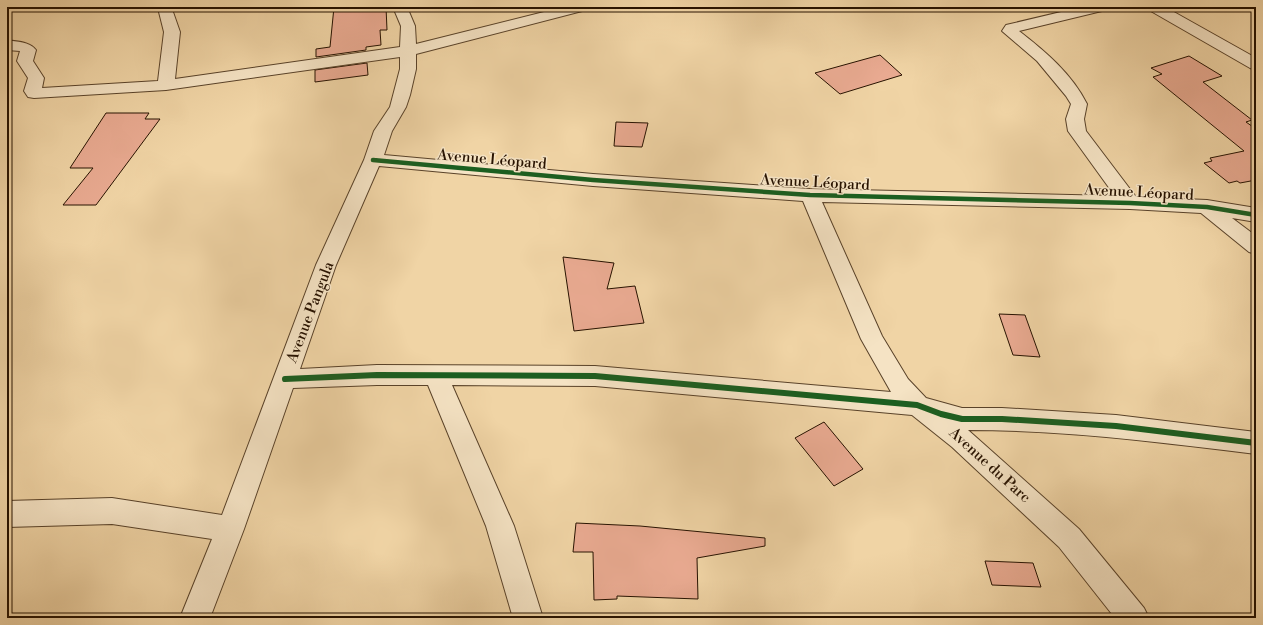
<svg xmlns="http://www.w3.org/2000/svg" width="1263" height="625" viewBox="0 0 1263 625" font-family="'Libre Bodoni',serif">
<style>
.building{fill:#e9aa91;stroke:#271200}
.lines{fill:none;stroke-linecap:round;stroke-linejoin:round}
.street-casing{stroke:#594229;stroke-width:2}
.street{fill:#f5e3c4;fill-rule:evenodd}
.cycleway-far2-casing{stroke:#f5e3c4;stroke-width:5.5}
.cycleway-far1-casing{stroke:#f5e3c4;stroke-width:7}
.cycleway-casing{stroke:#f5e3c4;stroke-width:8}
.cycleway-far2{stroke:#1b5e20;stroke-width:3.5}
.cycleway-far1{stroke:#1b5e20;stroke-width:4.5}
.cycleway{stroke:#1b5e20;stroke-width:6}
.labels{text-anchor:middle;stroke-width:3;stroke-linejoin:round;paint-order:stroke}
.street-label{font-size:15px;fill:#271200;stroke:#f5e3c4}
</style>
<rect width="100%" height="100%" fill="#f0d4a5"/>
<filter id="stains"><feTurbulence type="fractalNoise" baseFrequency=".005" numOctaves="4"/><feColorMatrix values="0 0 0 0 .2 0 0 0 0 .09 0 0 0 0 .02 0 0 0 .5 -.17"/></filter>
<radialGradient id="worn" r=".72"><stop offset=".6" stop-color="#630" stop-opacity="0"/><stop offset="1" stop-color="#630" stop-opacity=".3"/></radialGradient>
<path class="building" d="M334 7H386L387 30H380L381 45 366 47V50L316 57V49L330 47Z
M880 55 902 75 840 94 815 73Z
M1189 56 1222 76 1203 82 1252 120 1246 122 1256 129V180L1240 183 1237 181 1229 183 1204 163 1212 161 1210 158 1244 151 1153 77 1162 74 1151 68Z
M367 63 368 75 315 82V70Z
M106 113H149L145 119H160L96 205H63L93 168H70Z
M616 122 648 123 642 147 614 146Z
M563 257 614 263 607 289 635 286 644 323 574 331Z
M999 314 1025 315 1040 357 1013 355Z
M824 422 863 469 834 486 795 438Z
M576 523 640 526 765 538V546L697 558 698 599 617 596V599L594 600 593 552H573Z
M985 561 1033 563 1041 587 992 585Z"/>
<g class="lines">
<g class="street-casing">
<path id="street" d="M160 7H174L173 12 180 32 175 79 400 47 401 26 393 7H407L415 26 416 44 564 7H588L586 10 416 54V69L410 95 406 107 392 131 384 155 593 174 810 189 1115 196 1068 131 1066 119 1071 104 1066 96 1037 61 1002 31 1006 25 1082 7H1108L1106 10 1019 31C1045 51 1072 74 1087 104L1084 119 1086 131 1136 197 1207 200 1256 208V222L1232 218 1256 236V254L1249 252 1201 213 1130 209 822 202 882 336 908 379 926 398 962 408H1002L1116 415 1256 432V454C1160 442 1064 430 968 430L1079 529 1144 608 1149 618H1115L1059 547 952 447 912 415 595 386 452 385 514 526 543 618H513L486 526 428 385H377L293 388 244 529 210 618H180L212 539 112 524 7 527V501L112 498 222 515 316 265 364 160 374 131 390 107 400 69V57L166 90 34 98 28 97 24 91 28 78 17 61 20 51 7 50V40C17 42 29 41 36 50L33 61 44 78 42 88 158 81 164 32 159 12ZM379 166 593 186 803 201 861 339 891 392 595 366 377 365 300 369 336 265Z
M1147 7H1165L1256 58V70L1250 68 1149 10Z"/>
</g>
<use href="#street" class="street"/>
<g class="cycleway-far2-casing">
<path id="cycleway-far2" d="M373 160H376"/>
</g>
<g class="cycleway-far1-casing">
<path id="cycleway-far1" d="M373 160 593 180 810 195 1130 203 1207 207 1256 215"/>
</g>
<g class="cycleway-casing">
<path id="cycleway" d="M285 379 377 375 595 376 917 405 941 414 962 419H1002L1116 426 1256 443"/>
</g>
<use href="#cycleway-far2" class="cycleway-far2"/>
<use href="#cycleway-far1" class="cycleway-far1"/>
<use href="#cycleway" class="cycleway"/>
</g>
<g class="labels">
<g class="street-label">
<text transform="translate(492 159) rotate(5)" y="5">Avenue Léopard</text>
<text transform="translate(815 182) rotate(3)" y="5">Avenue Léopard</text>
<text transform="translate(1139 192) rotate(3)" y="5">Avenue Léopard</text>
<text transform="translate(310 312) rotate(-69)" y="5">Avenue Pangula</text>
<text transform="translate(990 465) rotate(42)" y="5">Avenue du Parc</text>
</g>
</g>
<rect width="1263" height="625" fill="none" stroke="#f0d4a5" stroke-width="24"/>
<rect x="8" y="8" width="1247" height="609" fill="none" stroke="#271200" stroke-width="2"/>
<rect x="12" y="12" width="1239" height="601" fill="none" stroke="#271200"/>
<rect width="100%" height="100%" filter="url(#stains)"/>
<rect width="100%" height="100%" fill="url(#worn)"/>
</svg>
